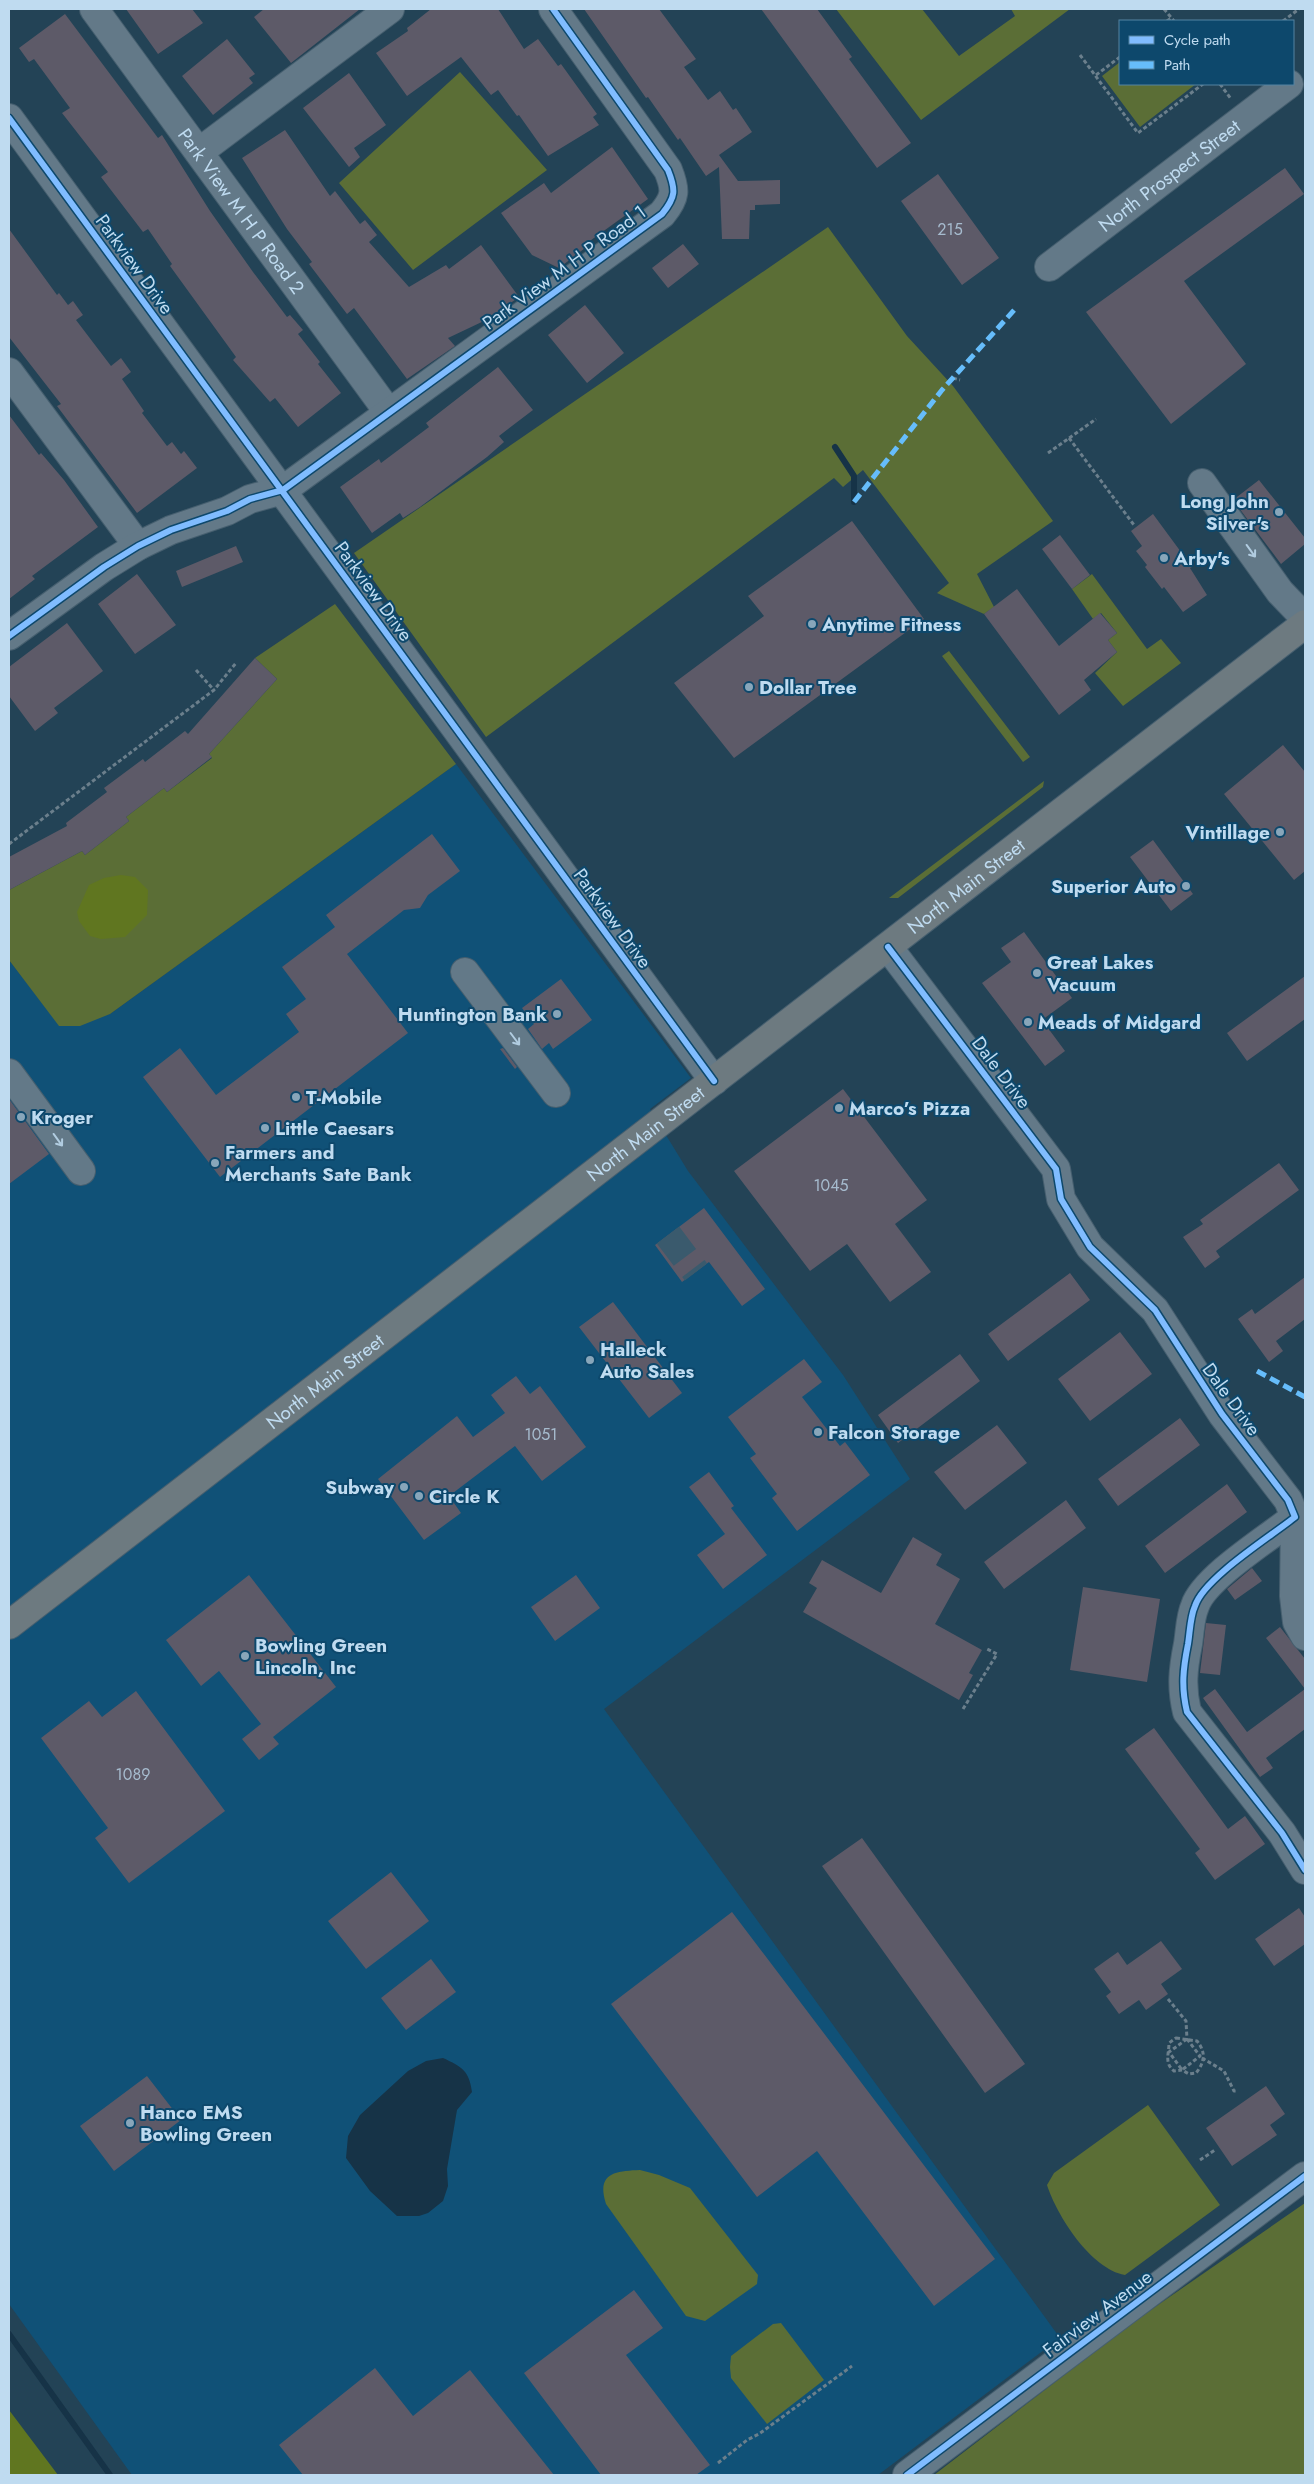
<svg xmlns="http://www.w3.org/2000/svg" width="1314" height="2484" viewBox="0 0 1314 2484" font-family="Jost,sans-serif">
<style>
.built{fill:#105177}
.green{fill:#5b6e36}
.forest{fill:#607620}
.water{fill:#163347}
.lines{fill:none;stroke-linecap:round;stroke-linejoin:round}
.stream{stroke:#163347;stroke-width:6}
.building{fill:#5d5a68}
.minor-tunnel{stroke:#3a5a6d;stroke-width:28;stroke-dasharray:28 14;stroke-linecap:butt}
.minor-casing{stroke:#465f6f;stroke-width:30}
.major-casing{stroke:#465f6f;stroke-width:30}
.path{stroke:#6b7f8c;stroke-width:3;stroke-dasharray:4 2.5;stroke-linecap:butt}
.minor{stroke:#637988;stroke-width:28}
.major{stroke:#6d7a80;stroke-width:28}
.quiet{stroke:#66bdfb;stroke-width:5;stroke-dasharray:10 5;stroke-linecap:butt}
.cycleway-casing{stroke:#0d486c;stroke-width:9}
.cycleway{stroke:#80bcff;stroke-width:6}
.oneway{stroke:#b1cce0}
.poi-dot{fill:#88a6ba;stroke:#0d486c;stroke-width:2}
.labels{text-anchor:middle;stroke-width:4;stroke-linejoin:round;paint-order:stroke}
.number-label{font-size:16px;fill:#a6bbce}
.street-label{font-size:19px;fill:#bfdbf0;stroke:#0d486c}
.poi-label{font-size:19px;font-weight:bold;fill:#bfdbf0;stroke:#0d486c;text-anchor:start}
</style>
<rect width="100%" height="100%" fill="#234356"/>
<path class="built" d="M456 764 691 1078 650 1109 688 1171 843 1375 910 1479 604 1709 1060 2338 878 2475H132L9 2304V960L60 1026 110 1014Z"/>
<path class="green" d="M836 9H922L959 56 1015 16 1011 9H1070L921 120Z
M1120 62V84H1196L1140 127 1102 76Z
M460 72 547 170 413 270 339 183Z
M828 227 907 336 953 386 1053 521 977 574 994 607 984 614 937 593 949 583 863 470 843 487 834 478 486 737 354 553Z
M1092 574 1147 649 1161 639 1181 663 1123 706 1095 673 1117 652 1108 640 1117 633 1101 613 1093 619 1072 589Z
M335 604 456 764 110 1014 80 1026H59L9 960V890L82 851 85 855 129 821 126 817 164 788 167 792 212 758 209 754 277 679 255 658Z
M949 651 1030 757 1023 762 942 656Z
M1044 781 1043 787 898 898H889Z
M1148 2105 1220 2205 1125 2275C1091 2269 1057 2216 1047 2185L1054 2173Z
M640 2170 659 2175 690 2188 758 2275 757 2284 705 2321 686 2316 606 2204C596 2173 615 2171 640 2170Z
M1305 2203V2475H934L1132 2323Z
M781 2323 824 2380 767 2424 731 2378 730 2367 731 2356 773 2324Z"/>
<path class="forest" d="M121 875 135 877 148 890 147 915 125 937 101 939 90 936 79 921 77 912 89 885 104 878Z
M9 2410 58 2475H9Z"/>
<path class="water" d="M443 2058C462 2067 469 2070 472 2092L457 2110 447 2169 448 2186 443 2201 428 2213 419 2216H397L370 2191 346 2158 348 2136 360 2115 408 2071 426 2061Z"/>
<g class="lines">
<path class="stream" d="M835 447 854 476V502
M9 2334 110 2475"/>
</g>
<path class="building" d="M126 9H192L203 23 158 54Z
M264 9H360L291 63 254 17Z
M431 9H498L524 49 538 39 558 66 561 64 597 114 593 117 599 125 548 156 519 115 517 116 498 90 491 95 461 57 407 96 376 53 408 31 407 28Z
M584 9H659L696 59 684 67 708 100 720 91 733 110 736 108 752 132 719 155 738 181 780 180V204L755 205V210H750L749 239H722L719 167 706 176 680 138 678 140 648 97 646 98Z
M761 9H817L852 57 849 59 911 143 877 168Z
M65 14 158 138 162 135 210 211 253 272 287 317 290 315 303 330 298 334 320 362 318 364 341 393 298 427 275 398 270 402 233 360 236 357 170 266 172 264 148 229 143 232 101 177 108 172 62 113 70 108 34 59 29 62 19 48Z
M227 39 255 74 249 78 253 83 213 115 182 76Z
M349 73 386 125 354 148 360 157 349 167 303 108Z
M285 130 330 196 335 191 360 224 365 220 377 235 369 242 409 287 446 265 449 269 481 245 519 297 486 320 448 338 455 346 407 379 354 308 347 314 309 264 312 262 287 229 242 158Z
M612 147 648 199 587 243 589 245 559 268 532 255 501 213 544 183 551 193Z
M1285 168 1304 194 1184 281 1246 364 1171 424 1086 312Z
M938 174 999 258 962 285 901 201Z
M9 229 57 295 59 293 68 305 73 301 83 315 76 320 111 366 121 358 131 372 122 379 144 411 142 413 167 446 172 442 181 454 184 451 197 468 137 513 57 406 61 404 9 337Z
M683 244 699 264 668 288 652 268Z
M585 305 624 353 587 383 548 335Z
M498 367 533 410 499 436 504 442 487 457 420 507 403 518 400 513 372 533 340 487 379 459 381 463 429 427 426 423Z
M9 415 39 455 41 453 64 480 98 527 32 576 35 579 9 599Z
M1259 480 1305 538V544L1281 564 1233 500Z
M1153 514 1192 567 1190 568 1207 595 1183 612 1164 587 1162 589 1145 567 1147 565 1136 551 1142 546 1131 531Z
M852 521 924 619 734 758 674 683 764 616 748 596Z
M1060 535 1090 575 1072 589 1042 549Z
M236 546 243 562 182 587 176 571Z
M137 574 176 625 135 654 98 604Z
M1017 589 1059 646 1100 613 1117 633 1108 640 1117 652 1084 680 1091 690 1059 715 984 614Z
M67 623 103 671 54 708 58 713 35 731 9 696V667Z
M255 658 277 679 209 754 212 757 167 792 164 788 126 817 129 821 85 855 82 851 9 890V857L67 826 66 823 107 792 104 788 143 759 145 762 185 731 188 734Z
M1283 745 1305 772V871L1294 880 1224 794Z
M432 834 460 871 428 895 420 908 404 910 347 954 408 1033 220 1177 143 1077 180 1048 216 1095 299 1032 286 1014 306 999 282 967 335 927 326 915Z
M1153 840 1193 894 1171 911 1130 857Z
M1024 932 1072 998 1042 1020 1065 1051 1045 1066 982 983 1011 962 1001 948Z
M1305 976V1019L1247 1061 1227 1033Z
M561 979 592 1020 553 1049 549 1043 542 1049 528 1029 534 1024 522 1008Z
M503 1048 517 1067 515 1069 500 1049Z
M843 1089 927 1200 895 1224 931 1272 890 1302 847 1244 810 1271 734 1171Z
M9 1099 49 1154 9 1184Z
M1279 1163 1299 1190 1216 1251 1220 1257 1205 1268 1183 1237 1203 1224 1200 1220Z
M704 1208 765 1289 742 1306 709 1262 682 1282 655 1245Z
M1070 1273 1090 1300 1008 1361 988 1334Z
M1305 1277V1319L1276 1341 1283 1351 1269 1362 1238 1319 1252 1309 1255 1314Z
M613 1302 682 1393 649 1418 579 1327Z
M1120 1332 1152 1374 1090 1421 1058 1379Z
M960 1354 980 1381 898 1443 878 1415Z
M804 1359 822 1382 802 1397 840 1446 845 1442 870 1475 797 1531 772 1498 777 1494 750 1458 756 1454 728 1417Z
M516 1376 530 1394 540 1386 586 1447 542 1481 515 1446 449 1496 461 1513 424 1540 378 1479 457 1416 473 1437 505 1413 491 1395Z
M1180 1418 1200 1445 1118 1506 1098 1479Z
M997 1425 1027 1463 965 1510 934 1472Z
M709 1472 734 1506 731 1508 767 1555 723 1589 697 1555 725 1534 689 1487Z
M1227 1484 1247 1512 1165 1573 1145 1546Z
M1066 1500 1086 1528 1004 1589 984 1562Z
M913 1537 942 1554 936 1565 960 1579 935 1624 982 1650 969 1673 973 1675 959 1700 803 1612 817 1588 809 1583 822 1560 881 1593Z
M1252 1568 1262 1581 1235 1600 1227 1589Z
M249 1575 336 1687 273 1737 279 1744 259 1760 242 1739 261 1724 219 1671 201 1686 166 1640Z
M576 1575 600 1608 555 1641 531 1607Z
M1083 1587 1160 1599 1147 1682 1070 1670Z
M1206 1623 1226 1625 1220 1675 1200 1673Z
M1280 1627 1305 1659V1729L1266 1758 1273 1768 1260 1777 1203 1698 1215 1689 1247 1732 1305 1689 1266 1638Z
M136 1691 225 1811 129 1883 95 1838 108 1828 41 1738 89 1701 102 1717Z
M1154 1728 1228 1829 1245 1816 1265 1844 1215 1880 1195 1853 1200 1849 1125 1749Z
M862 1838 1025 2064 985 2093 822 1866Z
M391 1872 429 1921 366 1969 328 1921Z
M1299 1908 1305 1917V1944L1274 1966 1255 1939Z
M732 1912 995 2259 934 2306 817 2151 757 2197 611 2004Z
M1161 1941 1182 1969 1161 1984 1168 1994 1146 2010 1139 2000 1119 2014 1106 1996 1111 1992 1094 1969 1118 1952 1127 1965Z
M431 1959 456 1992 406 2030 381 1998Z
M147 2076 181 2120 114 2171 80 2126Z
M1266 2086 1285 2114 1270 2125 1277 2135 1232 2166 1206 2128Z
M634 2290 663 2328 626 2355 710 2465 696 2475H601L524 2373Z
M375 2368 413 2416 470 2370 554 2475H303L279 2445Z"/>
<g class="lines">
<path class="minor-tunnel" d="M668 1235 696 1272"/>
<g class="minor-casing">
<g id="minor">
<path id="s1" d="M94 9 389 413"/>
<path d="M9 118 714 1081"/>
<path d="M199 152 390 9"/>
<path id="s2" d="M1049 267 1289 84"/>
<path d="M9 372 138 546"/>
<path d="M1202 483 1280 592 1305 618"/>
<path d="M9 636 104 567 138 546 171 530 227 511 250 499 283 490 662 214C676 197 676 190 668 170L553 9"/>
<path d="M888 947 1056 1169 1061 1199 1090 1247 1155 1310 1222 1414 1288 1500 1295 1517C1270 1537 1204 1578 1195 1606 1190 1617 1190 1632 1188 1644 1183 1669 1181 1687 1187 1712L1282 1833 1305 1870"/>
<path d="M465 972 556 1093"/>
<path d="M9 1073 81 1171"/>
<path d="M1295 1517 1294 1596 1297 1622 1305 1636"/>
<path d="M907 2475 1305 2176"/>
</g>
</g>
<g class="major-casing">
<g id="major">
<path id="s3" d="M9 1625 1305 624"/>
</g>
</g>
<path class="path" d="M1164 9 1174 21
M1167 21 1171 18
M1283 21 1299 9
M1080 55 1138 133 1203 84
M1096 75 1120 57
M1220 84 1231 99
M953 378 960 380
M1069 438 1134 525
M1048 453 1096 419
M196 670 214 690
M9 844 214 690 236 663
M963 1709 997 1654 987 1649
M1168 1999 1186 2021 1187 2039
M1176 2038 1197 2041C1206 2052 1205 2062 1196 2073L1189 2074 1182 2070 1174 2071C1164 2063 1169 2054 1169 2043Z
M1187 2039 1200 2056 1182 2070 1169 2052Z
M1202 2058 1224 2071 1234 2091H1238
M1200 2160 1215 2150
M718 2463 747 2440 759 2434 852 2366"/>
<use href="#minor" class="minor"/>
<use href="#major" class="major"/>
<path class="quiet" d="M854 502 942 390 1016 308
M1257 1371 1305 1397"/>
<g class="cycleway-casing">
<path id="cycleway" d="M9 118 714 1081
M9 636 104 567 138 546 171 530 227 511 250 499 283 490 662 214C676 197 676 190 668 170L553 9
M888 947 1056 1169 1061 1199 1090 1247 1155 1310 1222 1414 1288 1500 1295 1517C1270 1537 1204 1578 1195 1606 1190 1617 1190 1632 1188 1644 1183 1669 1181 1687 1187 1712L1282 1833 1305 1870
M907 2475 1305 2176"/>
</g>
<use href="#cycleway" class="cycleway"/>
</g>
<defs><path id="oneway-shaft" d="M-6 0H5M1.5-3L5.5 0L1.5 3" fill="none" stroke-width="1.6" stroke-linecap="round" stroke-linejoin="round" transform="scale(1.25)"/></defs>
<g class="oneway">
<use href="#oneway-shaft" transform="translate(1251 551) rotate(54)"/>
<use href="#oneway-shaft" transform="translate(515 1039) rotate(53)"/>
<use href="#oneway-shaft" transform="translate(58 1140) rotate(54)"/>
</g>
<g class="poi-dot">
<circle cx="1279" cy="512" r="5"/>
<circle cx="1164" cy="558" r="5"/>
<circle cx="812" cy="624" r="5"/>
<circle cx="749" cy="687" r="5"/>
<circle cx="1280" cy="832" r="5"/>
<circle cx="1186" cy="886" r="5"/>
<circle cx="1037" cy="973" r="5"/>
<circle cx="557" cy="1014" r="5"/>
<circle cx="1028" cy="1022" r="5"/>
<circle cx="296" cy="1097" r="5"/>
<circle cx="839" cy="1108" r="5"/>
<circle cx="21" cy="1117" r="5"/>
<circle cx="265" cy="1128" r="5"/>
<circle cx="215" cy="1163" r="5"/>
<circle cx="590" cy="1360" r="5"/>
<circle cx="818" cy="1432" r="5"/>
<circle cx="404" cy="1487" r="5"/>
<circle cx="419" cy="1496" r="5"/>
<circle cx="245" cy="1656" r="5"/>
<circle cx="130" cy="2123" r="5"/>
</g>
<g class="labels">
<g class="number-label">
<text x="950" y="235">215</text>
<text x="831" y="1191">1045</text>
<text x="541" y="1440">1051</text>
<text x="133" y="1780">1089</text>
</g>
<g class="street-label">
<text dy="7" stroke="none"><textPath href="#s2" startOffset="151">North Prospect Street</textPath></text>
<text dy="7" stroke="none"><textPath href="#s1" startOffset="250">Park View M H P Road 2</textPath></text>
<text transform="translate(135 264) rotate(54)" y="7">Parkview Drive</text>
<text transform="translate(564 267) rotate(-36)" y="7">Park View M H P Road 1</text>
<text transform="translate(374 591) rotate(54)" y="7">Parkview Drive</text>
<text dy="7" stroke="none"><textPath href="#s3" startOffset="1209">North Main Street</textPath></text>
<text transform="translate(613 918) rotate(54)" y="7">Parkview Drive</text>
<text transform="translate(1002 1072) rotate(53)" y="7">Dale Drive</text>
<text dy="7" stroke="none"><textPath href="#s3" startOffset="804">North Main Street</textPath></text>
<text dy="7" stroke="none"><textPath href="#s3" startOffset="399">North Main Street</textPath></text>
<text transform="translate(1232 1399) rotate(54)" y="7">Dale Drive</text>
<text transform="translate(1097 2313) rotate(-37)" y="7">Fairview Avenue</text>
</g>
<g class="poi-label">
<text x="1269" y="508" text-anchor="end">Long John<tspan x="1269" dy="22">Silver's</tspan></text>
<text x="1174" y="565">Arby's</text>
<text x="822" y="631">Anytime Fitness</text>
<text x="759" y="694">Dollar Tree</text>
<text x="1270" y="839" text-anchor="end">Vintillage</text>
<text x="1176" y="893" text-anchor="end">Superior Auto</text>
<text x="1047" y="969">Great Lakes<tspan x="1047" dy="22">Vacuum</tspan></text>
<text x="547" y="1021" text-anchor="end">Huntington Bank</text>
<text x="1038" y="1029">Meads of Midgard</text>
<text x="306" y="1104">T-Mobile</text>
<text x="849" y="1115">Marco’s Pizza</text>
<text x="31" y="1124">Kroger</text>
<text x="275" y="1135">Little Caesars</text>
<text x="225" y="1159">Farmers and<tspan x="225" dy="22">Merchants Sate Bank</tspan></text>
<text x="600" y="1356">Halleck<tspan x="600" dy="22">Auto Sales</tspan></text>
<text x="828" y="1439">Falcon Storage</text>
<text x="394" y="1494" text-anchor="end">Subway</text>
<text x="429" y="1503">Circle K</text>
<text x="255" y="1652">Bowling Green<tspan x="255" dy="22">Lincoln, Inc</tspan></text>
<text x="140" y="2119">Hanco EMS<tspan x="140" dy="22">Bowling Green</tspan></text>
</g>
</g>
<rect width="1314" height="2484" fill="none" stroke="#bfdbf0" stroke-width="20"/>
<rect x="1119" y="20" width="175" height="65" fill="#0d486c" stroke="#5483a1"/>
<rect x="1129" y="36" width="25" height="8" fill="#80bcff" stroke="#5483a1"/>
<text x="1164" y="45" font-size="15" fill="#bfdbf0">Cycle path</text>
<rect x="1129" y="61" width="25" height="8" fill="#66bdfb" stroke="#5483a1"/>
<text x="1164" y="70" font-size="15" fill="#bfdbf0">Path</text>
</svg>
